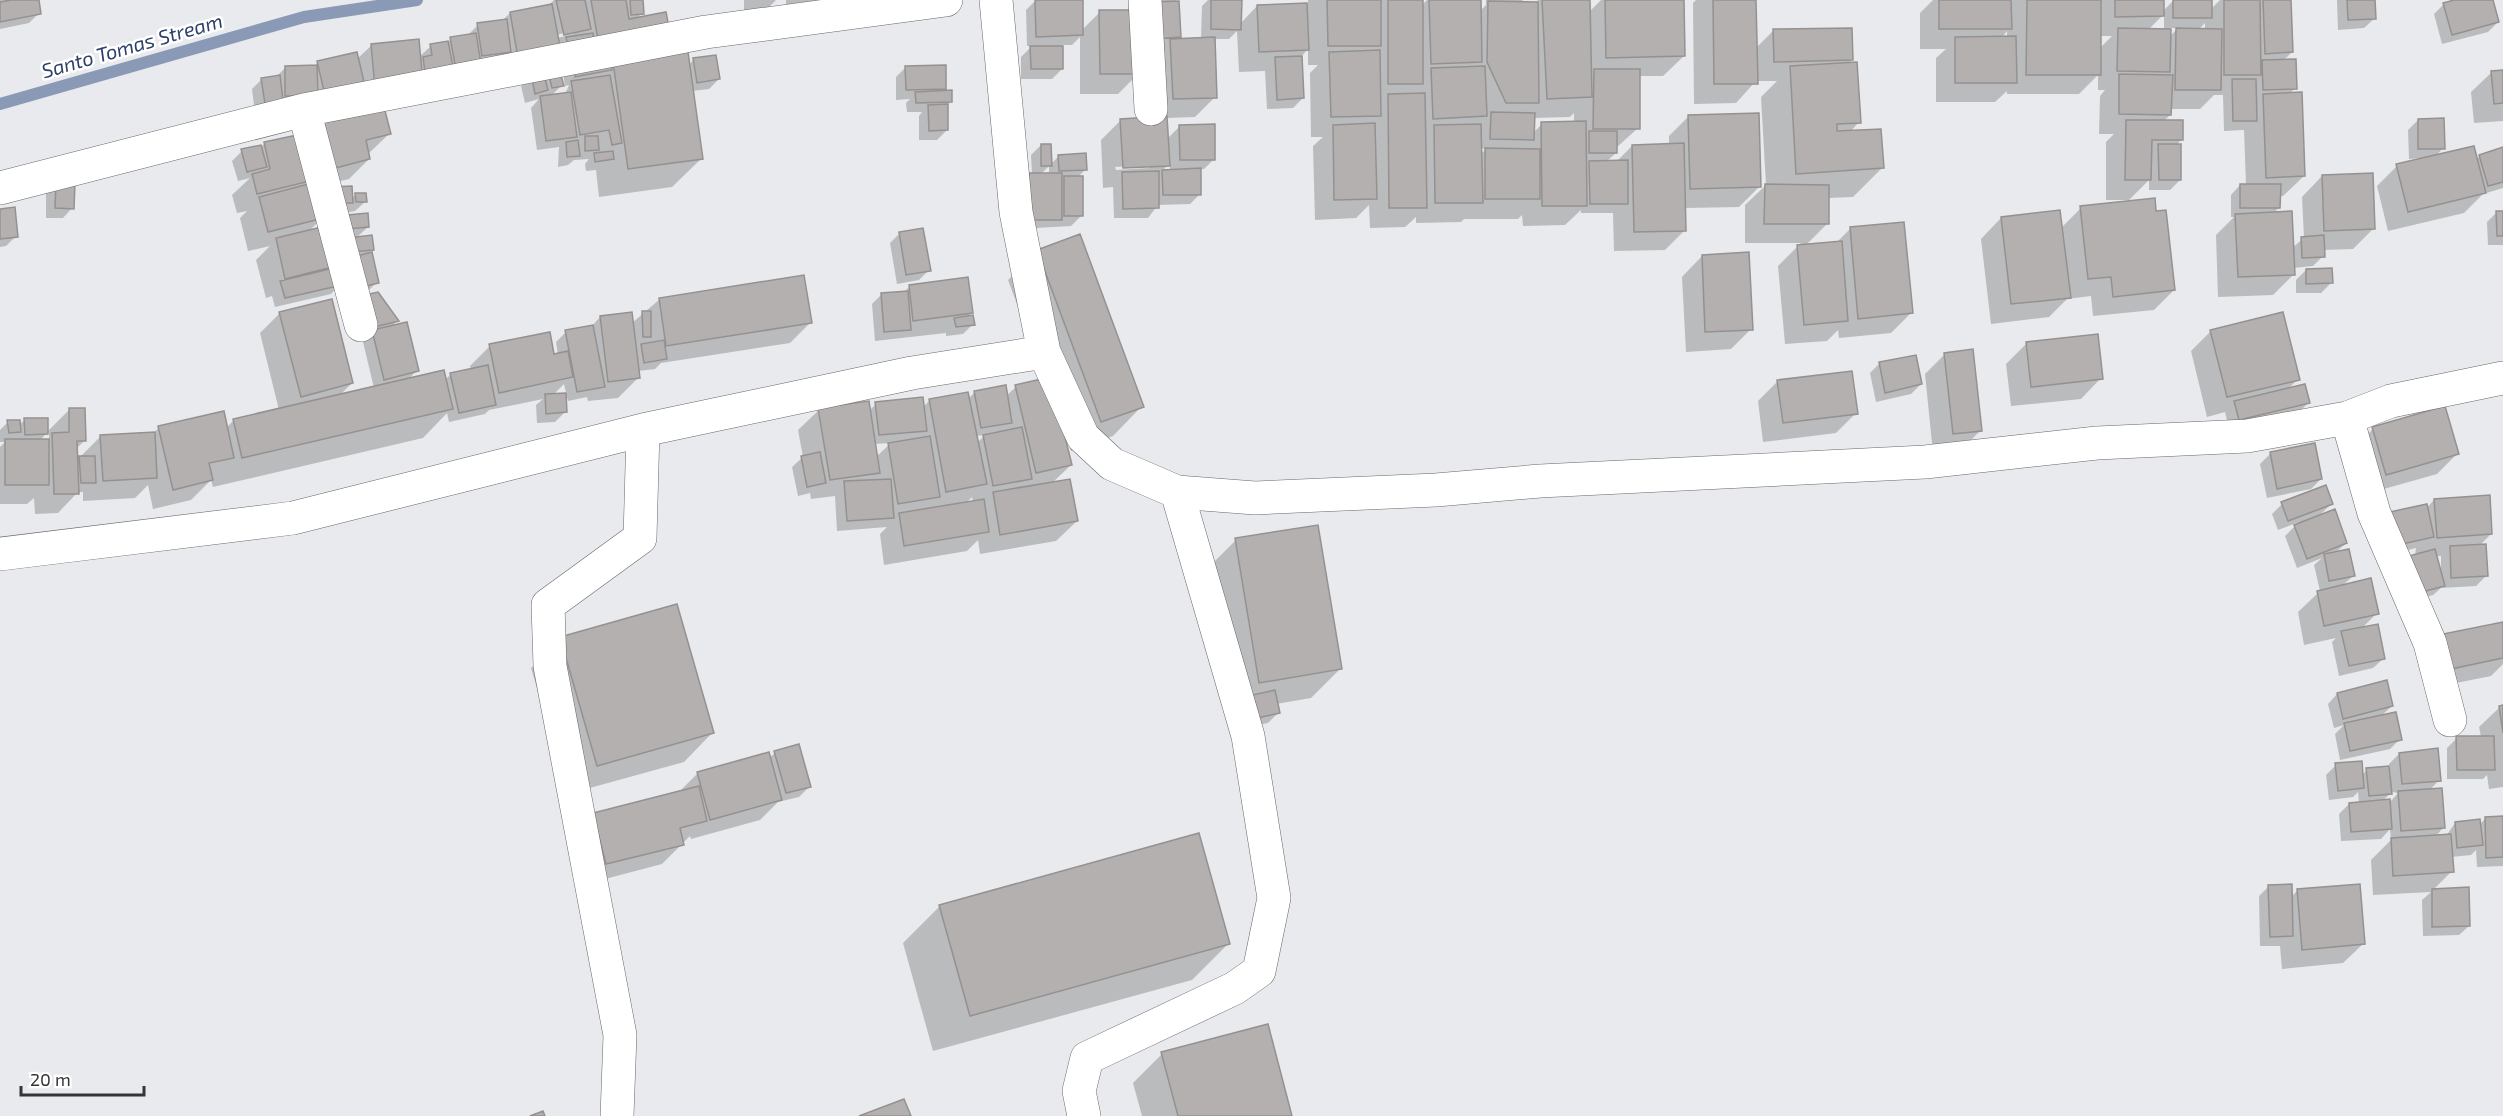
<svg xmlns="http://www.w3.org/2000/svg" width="2503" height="1116" viewBox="0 0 2503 1116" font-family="'Exo 2',sans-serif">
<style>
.shadow{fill:#0003;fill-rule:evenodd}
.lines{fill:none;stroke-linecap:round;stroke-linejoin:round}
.stream{stroke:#8a99b5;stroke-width:12}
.building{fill:#b4b0b0;stroke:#959191;stroke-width:1.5}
.minor-casing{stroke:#67686a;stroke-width:34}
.minor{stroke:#fff;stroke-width:33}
.labels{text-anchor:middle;stroke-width:5;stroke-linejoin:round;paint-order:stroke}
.water-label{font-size:20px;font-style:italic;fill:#2d4069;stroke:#fff}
</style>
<rect width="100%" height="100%" fill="#e9eaed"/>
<path class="shadow" d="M0 0H37L39 13 29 23 0 29Z
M554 0H641L642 13 636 19 665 14 668 33 649 52 686 47 689 65 693 60 715 57 719 79 709 89 692 91 702 158 672 187 599 197 596 170 586 171 585 164 589 159 574 160 568 165 558 167 559 147 537 150 531 108 539 99 525 103 521 86 531 76 543 75 557 66 562 85 551 96 566 92 569 85 565 86 563 74 573 65 579 63 578 59 559 62 558 53 539 71 498 78 495 62 480 64 481 69 471 79 447 84 445 72 441 76 421 80 422 83 401 103 355 107 354 91 314 100V98L306 105 277 106 272 111 255 113 252 89 262 79 276 77 286 67H314L318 62 356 54 357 59 372 45 418 41 419 57 431 46 468 35 478 25 502 21 510 13 547 7ZM574 31V34L557 38 556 35Z
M744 0H776L766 10 744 11Z
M786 0H844L786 13Z
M1036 0H1081L1082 30 1100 12 1139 73 1118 94H1080V37L1072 45H1062V69L1052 79H1021V57L1032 46H1027L1026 10Z
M1139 0H1176L1173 3 1179 36 1175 40 1201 39 1202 6 1208 0H1241L1240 24 1257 6 1308 4V0H1421V6L1427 0H1479L1480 11 1486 5V0H1523L1520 3 1535 4 1538 0H1589V12L1601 0H1682L1684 56 1663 76H1638V128L1616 148V153L1606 162H1616L1632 146 1669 145V136L1689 116 1759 187 1739 207 1684 208 1685 230 1665 250 1614 251 1613 213H1581V210L1565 225 1523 226 1522 215 1518 219H1464L1461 222 1416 223V217L1405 227 1370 228 1369 205 1356 218 1315 220 1313 146 1323 137H1311L1310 73 1318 65H1308V49L1301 57 1303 98 1293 108 1267 109 1265 71 1239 72 1237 31 1229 39H1213L1215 97 1195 117 1166 118 1167 139 1180 126 1214 159 1204 169H1199L1200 194 1190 204 1158 205 1148 218H1114L1113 187 1103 188 1101 140 1121 120 1153 118 1151 60 1165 46 1145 48ZM1574 113V123L1542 124 1533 133V118L1570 117ZM1480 148 1486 149 1480 155ZM1170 163V171H1162ZM1149 165V168L1116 170 1115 167Z
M1696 0H1754L1755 49 1774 30 1852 60 1848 64 1859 122 1850 132 1882 168 1853 197 1828 198V223L1805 246 1836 243 1851 228 1911 313 1891 333 1839 338 1838 330 1827 341 1785 344 1778 266 1801 243H1745V205L1766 185 1761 97 1777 81H1756L1736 103 1694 104 1693 3Z
M1933 0H2162V12L2174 0 2210 10 2220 0H2290L2292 52 2283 61 2295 88 2289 95 2304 176 2283 196H2279V208L2273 213 2292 248 2304 238 2302 197 2322 176 2373 229 2353 249 2323 250V256L2313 266 2293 268V275L2273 295 2218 297 2216 235 2234 217H2231V195L2240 185H2246L2244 130 2224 131 2223 95H2214L2200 109H2170V115L2163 122 2182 139 2176 145 2180 180 2170 190H2149V180L2129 200H2106V142L2114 134H2099L2100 96 2105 90H2098V75L2079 94H2007V91L1995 102H1936V58L1946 49H1920V13ZM2164 14V30H2148ZM2205 23V30H2198ZM2170 28H2178L2170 36ZM2007 31V38H2001L2004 35ZM2100 36H2112L2100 48Z
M2337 0H2373L2374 19 2364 28 2338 30Z
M2461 0H2492L2498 22 2488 32 2442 44 2434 14 2444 4Z
M906 67 945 88 941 92 950 102 946 106 947 130 937 140H919V116L922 112H907L906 103 910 99 896 100V77Z
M2503 71V121L2474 123 2471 92 2492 72Z
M2418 120 2443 148 2435 157 2476 160 2480 156 2503 149V188L2483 194 2464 213 2388 231 2377 186 2397 166 2422 158 2409 159 2408 130Z
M389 134 368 154 369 159 349 179 315 187 351 199 356 194 365 202 355 211 323 217 308 232 368 227 355 239 372 249 366 255 377 282 367 292 340 284 331 294 275 307 272 296 266 298 256 260 270 246 248 251 240 218 247 211 237 213 232 195 250 178 238 181 232 161 242 151 260 148 264 144Z
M1041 145 1050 165 1059 156 1086 169 1077 178 1081 216 1071 226 1019 229 1032 174 1031 155ZM1049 166V174H1041Z
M56 183 72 208 63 218H46V193Z
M2081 208 2155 213 2174 290 2154 310 2093 316 2091 296 2067 299 2049 317 1991 324 1981 239 2001 218 2061 228Z
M0 210 16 236 6 246 0 247Z
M2497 212H2503V245H2488L2487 222Z
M900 233 929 270 919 280 897 284 890 243Z
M1037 251 1142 406 1113 436 1071 451 1065 434 1063 435 1071 465 1052 483 1077 521 1056 541 980 554 978 540 967 551 884 565 880 534 887 527 837 531 835 496 811 499 810 493 798 496 792 467 803 457 798 430 819 410 869 411 876 404 923 407 929 401 967 394 968 399 975 392 1006 396 1016 387 1045 380 1008 280ZM985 435 977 443 975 436ZM891 443 876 457 874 444ZM972 497 973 502 965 504Z
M1702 256 1751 329 1731 349 1686 352 1682 277Z
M2306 270 2331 283 2321 293H2296V280Z
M910 286 972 312 966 318 973 324 963 334 946 336V333L875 341 872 304 882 294 903 293Z
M660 299 810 323 790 343 661 363 655 369 638 371V378L618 398 588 401 587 397 568 401 564 384 553 395 565 412 555 422 537 423 536 405 543 399 489 410 485 414 449 422 447 413 423 438 213 487 211 480 191 500 153 509 148 485 135 498 83 501V492H78L58 513 35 514 34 498 27 504H0V447L5 442H0V430L8 422 19 425 25 420 47 432 69 410 85 440 76 449V461L101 436 153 434 159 427 226 428 234 420 279 410 260 333 280 313 352 383 339 396 374 388 363 342 370 334 351 307 397 321 390 328 417 370 408 380H445L451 374 471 370 470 366 490 346 558 355 556 342 566 332 591 327 600 317 632 323ZM49 431V438L46 441H39Z
M2211 331 2298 379 2287 390 2308 403 2298 413 2229 429 2225 412 2207 417 2191 351Z
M2026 344 2101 378 2081 399 2011 406 2006 364Z
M1945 354 1980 431 1960 451 1933 453 1925 374Z
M1880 363 1921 384 1911 394 1876 402 1870 373Z
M1778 381 1856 413 1836 433 1763 442 1758 401Z
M2373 429 2457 454 2437 474 2366 494 2353 449Z
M2314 445 2321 479 2311 489 2267 498 2260 464 2270 454Z
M2325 487 2331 504 2318 517 2346 543 2335 553 2353 576 2342 586 2377 613 2362 628 2383 659 2373 668 2339 676 2332 642 2336 638 2304 645 2298 612 2320 591 2314 565 2322 558 2297 568 2285 536 2299 522 2278 530 2272 514 2282 504Z
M2434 500 2491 534 2479 546 2486 576 2476 586 2441 588 2433 595 2409 602 2416 548 2383 556ZM2435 556H2441V574Z
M1236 540 1340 669 1311 698 1276 704 1278 713 1268 723 1243 728 1207 569Z
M2503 623V664L2491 676 2431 688Z
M560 639 713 732 684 762 568 794 531 668Z
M2337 694 2392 706 2381 716 2400 739 2390 749 2340 760 2335 734 2344 725 2334 728 2328 704Z
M2500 707H2503V787L2489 789 2487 775 2483 779H2447V748L2457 738 2481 737 2479 727Z
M775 753 809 787 799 797 778 802 760 820 691 839 690 836 662 864 586 884 574 834 678 793 698 773 769 758Z
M2399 754 2439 780 2429 791 2443 828 2435 837 2446 836 2455 823 2479 825 2486 818H2503V866L2477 867 2476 850 2471 855 2451 857 2452 871 2433 890 2469 926 2459 935 2423 936 2422 900 2431 892 2373 895 2371 860 2391 840 2390 829 2381 839 2341 841 2339 814 2349 804 2359 803 2358 792 2353 797 2329 800 2326 775 2336 765 2362 775 2367 770 2390 768 2389 764ZM2392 792 2398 793 2391 801H2382Z
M2269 886 2291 897 2297 891 2364 943 2343 963 2282 969 2280 946H2260L2259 896Z
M940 906 1229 943 1192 980 933 1051 903 943Z
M1162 1054 1291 1116H1142L1133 1083Z"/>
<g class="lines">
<path class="stream" d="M0 104 304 17 417 0"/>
</g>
<path class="building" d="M11 0H39L41 14 0 22V2Z
M556 0H585L591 29 564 35Z
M591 0H626L629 19 666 12 670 33 599 46Z
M630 0H643L644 14 631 15Z
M1035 0H1083V35L1036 37Z
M1211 0H1242L1241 30 1211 29Z
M1327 0H1381V46H1328Z
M1388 0H1423V84H1388Z
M1429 0H1481L1482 62 1431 64Z
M1542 0H1590L1592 97 1547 99Z
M1605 0H1684L1685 56 1606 58Z
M1713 0H1756L1758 84H1714Z
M1939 0H2011L2012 29H1939Z
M2027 0H2101V75H2026Z
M2115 0H2164V16L2115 17Z
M2173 0H2212V18H2173Z
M2224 0H2260L2261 75H2224Z
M2263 0H2291L2293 52 2265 54Z
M2347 0H2375L2376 19 2348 20Z
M2454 0H2493L2499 22 2452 35 2443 3Z
M1179 1 1181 37 1155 39 1152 2Z
M1488 1 1538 2 1539 103H1506L1487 62Z
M1307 3 1309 50 1259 52 1257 5Z
M552 4 561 52 518 58 510 12Z
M1099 10H1139L1140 74H1100Z
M507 19 511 52 482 56 477 23Z
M1852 28 1853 60 1774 62 1773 29Z
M2118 28 2171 29 2170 72 2117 71Z
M2176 28 2222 29 2221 90H2175Z
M476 33 482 70 457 75 450 37Z
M593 33 595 49 569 53 566 37Z
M2016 36 2017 83H1955V37Z
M1215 37 1217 98 1173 99 1170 39Z
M419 39 423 84 375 88 371 44Z
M448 41 453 67 425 72 423 57 432 55 430 44Z
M687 45 703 159 628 169 612 55Z
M1030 46H1063V69H1031Z
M1380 50 1381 116 1331 117 1329 52Z
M357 52 364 82 324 91 317 61Z
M716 55 720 79 697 83 693 58Z
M610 56 612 70 575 77 572 63Z
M1302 56 1304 98 1277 100 1275 57Z
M2296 59 2297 89 2263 90 2262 60Z
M1857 62 1861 123 1837 124V131L1881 129 1884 168 1796 174 1790 66Z
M317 65 318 96H285V66Z
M558 65 564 86 552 88 547 68Z
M946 65V89L906 90 905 66Z
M1485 66 1487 116 1433 119 1431 68Z
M1594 69H1640V129H1593Z
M2503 70V103L2494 104 2491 71Z
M543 71 548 90 535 94 531 75Z
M2119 74 2173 75 2171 115 2119 114Z
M280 75 283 101 265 104 261 78Z
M610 75 622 143 612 145 609 130 580 135 571 81Z
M2232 79H2256L2257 121H2233Z
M952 90V102L916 103 915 92Z
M571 92 577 137 546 141 540 96Z
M2302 92 2305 176 2266 178 2263 94Z
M1425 93 1427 208H1389L1388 94Z
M948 104V130L929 131 928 105Z
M384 107 391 134 366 140 370 159 328 170 316 123Z
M1491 112 1535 113 1534 140 1490 139Z
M1759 113 1761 187 1690 189 1688 115Z
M1167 116 1170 166 1123 168 1120 119Z
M2444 118 2445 149H2418V119Z
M2126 120H2183V140H2152L2151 180H2125Z
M1586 121 1587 206H1542L1541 122Z
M1375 123 1377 199 1334 200 1333 125Z
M1215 124V160H1180L1179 125Z
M1481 124 1483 203H1435L1434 125Z
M1589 131H1617V153H1589Z
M302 134 314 180 257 194 252 174 270 169 264 142Z
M585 136H598L599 150 585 151Z
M578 140 580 156 567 157 566 142Z
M1684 143 1686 231 1634 232 1632 145Z
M1041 144H1051L1052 166H1041Z
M2158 144H2181V180H2159Z
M261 145 267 167 247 172 241 149Z
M2474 146 2486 193 2408 212 2396 164Z
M2503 147V182L2488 186 2479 155Z
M1485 148 1540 149V199H1485Z
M613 151 614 159 595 162 594 153Z
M1086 153 1087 170 1059 171 1058 155Z
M1628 160V204H1590L1589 161Z
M1201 168V195H1163L1162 170Z
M1159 171V208L1123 209 1122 172Z
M1029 173H1062V220H1029Z
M2373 173 2375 229 2324 231 2322 175Z
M1064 176H1083V216H1064Z
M56 182H75L74 209 55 208Z
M316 182 324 218 268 232 259 197Z
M1765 184 1829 185V224H1764Z
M2240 184H2281L2280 208H2240Z
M352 186 353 203H331L330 187Z
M355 193H366L367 202H356Z
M2155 198 2156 211 2166 210 2175 290 2113 297 2111 277 2088 279 2080 206Z
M15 207 18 237 0 239V209Z
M2060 210 2071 298 2011 304 2001 217Z
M2292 211 2295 275 2238 277 2235 214Z
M2496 211H2503V236H2497Z
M368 213 369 227 337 230 336 216Z
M1904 222 1913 313 1858 319 1850 227Z
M330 225 340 265 285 279 276 238Z
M923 228 931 271 906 275 899 232Z
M1080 234 1144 407 1101 422 1037 250Z
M372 235 374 250 351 252 349 238Z
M2324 235 2325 257 2302 258 2301 237Z
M1842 241 1848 321 1804 325 1797 245Z
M372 252 379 283 357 288 349 258Z
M1749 252 1753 330 1705 332 1702 255Z
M338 267 342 285 285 298 280 281Z
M2332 268 2333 283 2306 284V269Z
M804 275 812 323 666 346 659 298Z
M968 277 973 313 913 321 909 285Z
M908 291 911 330 884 332 881 293Z
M378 292 399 321 370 328 360 296Z
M332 299 353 383 301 397 279 312Z
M642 311H651V337H643Z
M632 312 640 378 608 382 600 316Z
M2283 312 2300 380 2227 397 2210 330Z
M973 315 975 325 956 327 954 318Z
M407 322 419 371 384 380 372 330Z
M593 325 605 387 577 392 565 330Z
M550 332 554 354 568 351 573 377 499 393 489 344Z
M2098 334 2103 379 2031 387 2026 342Z
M664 340 667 359 644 363 641 344Z
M1973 349 1982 431 1953 434 1944 353Z
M1916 355 1922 384 1885 393 1879 362Z
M488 365 496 405 459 413 450 373Z
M444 370 453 409 242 458 233 419Z
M1852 371 1858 414 1783 423 1777 380Z
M1050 377 1072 465 1036 473 1015 385Z
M2305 384 2310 403 2239 420 2234 401Z
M1006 385 1012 423 981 428 974 391Z
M968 392 987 484 946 492 929 399Z
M566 393 567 412 546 414 545 394Z
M923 397 927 431 879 435 875 402Z
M869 401 880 473 830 480 818 408Z
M2445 406 2459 454 2386 475 2372 427Z
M69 408H85L86 441H77L79 494H54L52 433 69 432Z
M224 411 234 458 209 463 213 480 173 490 158 426Z
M24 418H48V434L25 435Z
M7 420H20L21 432 9 433Z
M1022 427 1032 479 993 486 983 435Z
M155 432 157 478 103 481 100 435Z
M930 436 940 497 898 504 888 443Z
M5 439H49V485H5Z
M2315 443 2322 479 2277 489 2270 452Z
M820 452 826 483 807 487 801 456Z
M79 456H95L96 483H81Z
M891 479 894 518 847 521 844 481Z
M1070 479 1078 521 1000 535 993 492Z
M2326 485 2333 504 2288 521 2281 502Z
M2490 495 2492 534 2437 538 2434 499Z
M984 499 989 532 904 546 899 513Z
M2427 504 2434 537 2393 546 2385 513Z
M2335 509 2347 543 2307 559 2294 525Z
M1318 525 1342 669 1259 683 1235 538Z
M2486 544 2488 576 2451 578 2450 546Z
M2349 549 2355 576 2329 581 2324 554Z
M2435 549 2445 586 2418 593 2409 556Z
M2371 578 2379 614 2324 626 2317 591Z
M677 604 714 733 597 766 560 637Z
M2503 622V658L2451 669 2443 634Z
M2378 624 2385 659 2349 666 2341 631Z
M2387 680 2393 706 2343 719 2337 693Z
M1275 690 1280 713 1253 719 1248 696Z
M2503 705V733L2499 706Z
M2396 712 2402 740 2350 751 2344 723Z
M2456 736H2494L2495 770H2457Z
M799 744 811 787 786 793 774 751Z
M2438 748 2441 781 2402 784 2399 753Z
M769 752 782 800 710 820 697 772Z
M2362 761 2364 788 2338 791 2335 763Z
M2389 766 2392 794 2369 796 2366 768Z
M699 786 707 821 680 828 684 845 606 864 593 813Z
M2442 788 2445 828 2401 831 2398 791Z
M2390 799 2392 829 2351 832 2349 803Z
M2503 816V857L2486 858 2485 817Z
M2480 819 2483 845 2457 848 2455 822Z
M1199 833 1230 944 970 1016 939 905Z
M2451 834 2454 872 2393 876 2391 838Z
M2292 884 2293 936 2270 937 2268 885Z
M2360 884 2365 944 2302 950 2297 889Z
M2469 887 2470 926 2432 927V889Z
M1268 1024 1292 1116H1178L1161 1052Z
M904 1099 911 1116H859Z
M543 1111 545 1116H530Z"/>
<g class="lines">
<g class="minor-casing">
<path id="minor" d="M996 0 1016 212 1044 352 1083 437 1112 464 1177 492 1255 498 1436 490 1540 481 1925 462 2097 443 2247 436 2347 418 2391 401 2503 378
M1145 0 1151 109
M304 110 361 325
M0 188 304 110 706 32 946 0
M2347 418 2374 513 2430 643 2450 720
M0 554 293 518 643 430 912 373 1044 352
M617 1116 620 1035 550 666 548 605 640 538 643 430
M1084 1116 1079 1091 1087 1058 1235 988 1259 971 1274 898 1248 736 1177 492"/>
</g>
<use href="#minor" class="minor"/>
</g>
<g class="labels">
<g class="water-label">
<text transform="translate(132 46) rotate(-16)" y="7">Santo Tomas Stream</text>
</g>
</g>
<path d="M21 1086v9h123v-9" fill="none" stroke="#353536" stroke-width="3"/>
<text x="30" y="1086" font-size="18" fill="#353536" stroke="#ffffff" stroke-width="4.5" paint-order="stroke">20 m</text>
</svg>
